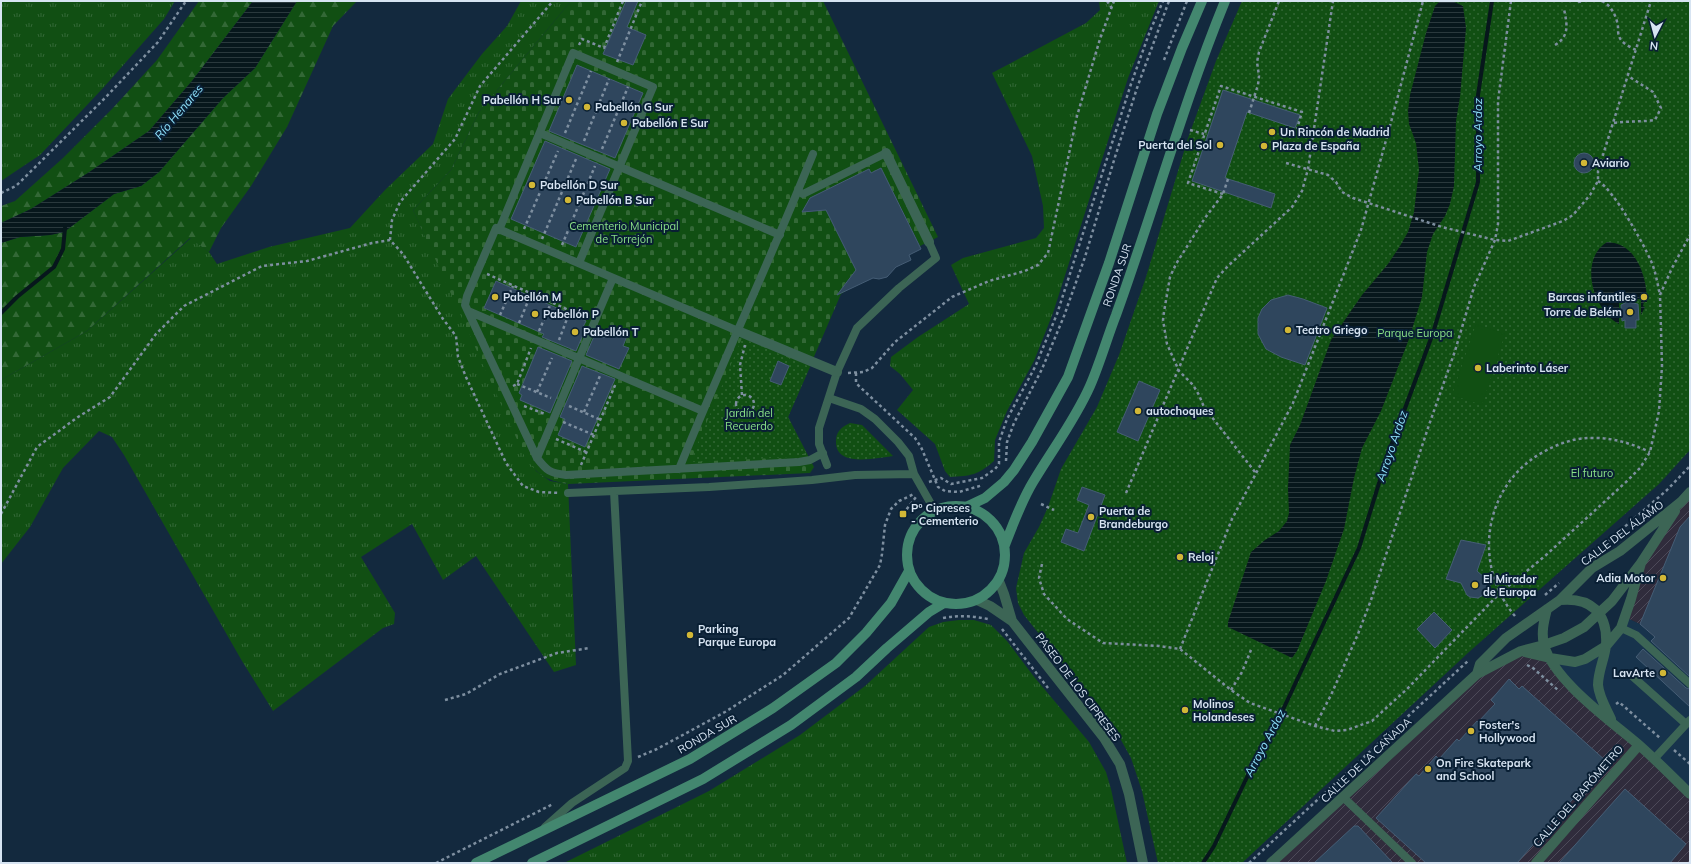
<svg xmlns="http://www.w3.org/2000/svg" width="1691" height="864" viewBox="0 0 1691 864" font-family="Mulish,sans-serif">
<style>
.built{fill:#17334c}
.industrial{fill:url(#industrial-furrows)}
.grass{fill:url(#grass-tufts)}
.forest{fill:url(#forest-firs)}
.cemetery{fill:url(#cemetery-stones)}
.park{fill:url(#park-dots)}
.pitch{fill:#114f13}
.water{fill:url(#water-rules)}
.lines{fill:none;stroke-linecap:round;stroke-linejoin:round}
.stream{stroke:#07171c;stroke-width:4}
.building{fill:#2f465d;stroke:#455d75}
.path{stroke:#7e8fa0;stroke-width:2.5;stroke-dasharray:3 3;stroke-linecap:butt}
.service{stroke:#3c6555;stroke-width:8}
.pedestrian{stroke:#3c6555;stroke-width:10}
.minor{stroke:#3c6555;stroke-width:10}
.secondary{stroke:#43876f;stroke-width:10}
.poi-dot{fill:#d2b736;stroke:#091f34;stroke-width:1.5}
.labels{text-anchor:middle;stroke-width:4;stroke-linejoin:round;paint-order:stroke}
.poi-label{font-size:11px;font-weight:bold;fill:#d7e4f2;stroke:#091f34;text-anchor:start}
.park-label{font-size:11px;fill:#8ae087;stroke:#091f34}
.street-label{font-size:11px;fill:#d7e4f2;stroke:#091f34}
.water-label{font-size:12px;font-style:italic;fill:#8fe2fc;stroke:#091f34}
</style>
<defs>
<pattern id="industrial-furrows" width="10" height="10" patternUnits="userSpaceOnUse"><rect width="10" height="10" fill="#302c3c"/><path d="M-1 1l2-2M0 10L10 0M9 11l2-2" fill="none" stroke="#4d4a59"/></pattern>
<pattern id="grass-tufts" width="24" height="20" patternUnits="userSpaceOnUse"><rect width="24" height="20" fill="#114f13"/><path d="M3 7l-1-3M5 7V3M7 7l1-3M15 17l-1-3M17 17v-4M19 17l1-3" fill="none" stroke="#336836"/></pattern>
<pattern id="forest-firs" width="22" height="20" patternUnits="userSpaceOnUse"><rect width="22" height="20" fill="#114f13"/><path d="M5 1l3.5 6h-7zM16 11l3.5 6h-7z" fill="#336836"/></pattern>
<pattern id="cemetery-stones" width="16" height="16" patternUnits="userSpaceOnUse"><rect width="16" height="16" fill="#114f13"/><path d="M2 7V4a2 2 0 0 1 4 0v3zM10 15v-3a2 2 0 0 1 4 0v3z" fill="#336836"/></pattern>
<pattern id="park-dots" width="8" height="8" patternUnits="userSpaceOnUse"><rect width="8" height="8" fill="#114f13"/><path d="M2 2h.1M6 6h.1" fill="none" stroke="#336836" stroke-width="1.8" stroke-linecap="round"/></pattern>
<pattern id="water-rules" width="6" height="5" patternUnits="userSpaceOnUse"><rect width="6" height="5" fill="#07171c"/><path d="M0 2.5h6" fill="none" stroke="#2a393d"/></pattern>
</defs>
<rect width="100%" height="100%" fill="#13293e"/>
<path class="built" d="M1625 617 1640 624 1690 669V794L1611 721 1550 658 1564 661 1594 654Z"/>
<path class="industrial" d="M1690 492V669L1640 624 1625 617 1641 563Z
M1521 651 1537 654 1690 794V863H1271L1477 674Z"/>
<path class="grass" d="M1 1H175L164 19 104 87 40 155 1 181Z
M521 1H571L479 112 451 170 413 210 536 471 550 481 568 484 576 665 554 672 476 556 443 580 412 524 361 557 395 613 394 624 383 628 273 711 242 661 124 455 112 437 99 431 63 468 30 527 1 564V380L87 331 191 238 209 252 217 264 269 247 350 228 385 190 433 144 448 99 482 54 507 26Z
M1099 1H1159L1128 78 1053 313 1034 361 1007 411 995 440 994 461C978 475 971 476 950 477L945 471 935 444 897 410 913 390 900 374 890 366 891 357 918 337 969 304 951 265 963 258 1036 238 1044 228 1043 206 1032 156 992 73 1086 23 1100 10Z
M959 620H974L991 625 1007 641 1035 678 1089 742 1106 772 1111 789 1127 863H564L709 791 800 735 865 686 929 627 943 622Z"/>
<path class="forest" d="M199 1H253L192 81 149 131 88 173 31 209 1 223V206L15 201 63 158 112 109 157 60Z
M297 1H357L333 26 287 127 251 186 221 228 209 252 190 238 87 331 1 380V243L20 237 50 235 64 232 114 194 141 186 159 172 223 98 255 68Z"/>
<path class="cemetery" d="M571 1H823L938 237 920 246 881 168 871 173 869 169 810 198 805 208 809 212 826 210 856 270 844 285 849 289 841 294 788 417 814 467 810 473 568 484C545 480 538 475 525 457L413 210 451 170 479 112Z"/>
<path class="park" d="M1242 1H1690V450L1659 484 1469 652 1242 863H1158L1142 791 1131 758 1116 731 1024 615 1018 603 1016 588 1024 553 1039 527 1048 507 1061 469 1097 407 1119 355 1146 277 1188 138 1216 61Z
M742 338 810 367 788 417 806 453 793 457 690 462Z
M850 423 862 425 893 456C877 458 835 468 836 441 836 431 842 427 850 423Z"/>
<path class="pitch" d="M1476 324 1505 334 1482 405 1452 395Z"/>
<path class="water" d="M253 1H297L255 68 223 98 159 172 141 186 114 194 64 232 50 235 20 237 1 243V223L31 209 88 173 149 131 192 81Z
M1440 1H1452L1463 6 1466 28 1460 97 1456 121 1454 186 1450 204 1445 216 1433 234 1427 252 1422 297 1409 339 1381 411 1362 448 1354 478 1344 529 1326 581 1297 651 1292 658 1228 627V622L1251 552 1265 540 1279 531 1287 521 1289 513 1288 488 1290 445 1300 425 1331 340 1362 295 1388 264 1400 246 1408 232 1414 212 1419 170 1416 143 1409 124 1408 111 1410 95 1426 33 1435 6Z
M1607 242C1637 243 1647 277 1647 302H1644L1643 306 1645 307 1641 315V299L1619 300V324C1593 310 1578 260 1607 242Z"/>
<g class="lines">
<path class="stream" d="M1 313 17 297 54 267 63 249 65 228
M1203 863 1214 846 1250 771 1280 716 1359 548 1388 454 1433 333 1478 182V95L1492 1"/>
</g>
<path class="building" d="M626 1H638L627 27 646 35 633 65 603 54Z
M577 65 643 93 615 158 549 131Z
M1223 90 1300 115 1295 128 1247 112 1225 178 1275 194 1271 208 1192 181Z
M545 141 610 169 576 247 511 219Z
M1574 163a10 10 0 1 1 20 0a10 10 0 1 1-20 0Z
M881 168 921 249 909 255 911 260 896 267 887 277 879 279 873 278 837 295 856 270 826 210 802 212 810 198 869 169 871 173Z
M496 281 586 321 582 329 585 330 576 351 542 337 544 334 484 308Z
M1288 295 1303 299 1327 308 1305 365 1281 357 1266 349 1258 334V318L1262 309 1271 300Z
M1627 302 1638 304 1639 320H1636V328H1625V320L1622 321 1621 305Z
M608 328 627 336 623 346 629 348 619 369 586 355 595 334 604 338Z
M538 347 572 361 550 413 520 400 522 395 519 393Z
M778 361 789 366 781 385 770 381Z
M582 366 615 379 585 447 558 435 565 419 560 417Z
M1139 381 1160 390 1138 441 1117 432Z
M1082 487 1105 495 1084 551 1061 542 1066 529 1078 533 1089 505 1077 500Z
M1690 516V677L1651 641 1655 637 1640 624 1680 527Z
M1461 540 1486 545 1477 571 1485 578 1488 586 1485 594 1478 598 1470 597 1467 595 1461 583 1446 579Z
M1434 612 1452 630 1435 648 1417 629Z
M1643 649 1686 688 1690 689V707L1636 657Z
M1509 679 1519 689 1522 686 1606 761 1517 863H1426L1376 818 1416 774 1419 776 1436 756 1439 759 1457 739 1459 741 1477 721 1478 722 1495 704 1491 700Z
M1625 789 1686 844 1670 863H1559Z
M1354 826H1358L1393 863H1314Z"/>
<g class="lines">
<path class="path" d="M1107 1 1111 7
M1602 1C1611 5 1617 17 1618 27 1618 30 1618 34 1619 36 1621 43 1630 47 1636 50
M1578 2 1584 1
M579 45 582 39 604 48 623 1
M1555 45C1570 36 1567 24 1564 9
M1164 60 1187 1
M617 62 642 1
M1249 113 1258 85 1259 76 1257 62 1259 52 1279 1
M1614 123C1628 121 1641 122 1655 120L1661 108 1653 92 1628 76
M1190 130 1204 134
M565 133 591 71
M584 141 609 79
M602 149 628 87
M1286 163 1328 175 1336 182 1342 192 1353 198 1442 227 1495 240 1508 241 1563 221 1573 215 1590 195 1598 181V171L1651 1
M1228 179 1223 194 1205 218 1176 264 1170 277 1164 312 1163 320 1167 344 1179 371 1193 385 1199 395 1204 407 1255 472
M1598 181C1614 190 1643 243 1651 261 1656 272 1657 283 1660 294
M1 193 16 186 105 98 158 42 186 1
M1223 194 1188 183 1221 86 1302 112 1297 129
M524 229 558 151
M542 239 576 159
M390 240 392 220 400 202 455 139 480 86 553 1
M562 245 595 166
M487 274 587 318
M500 315 513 286
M519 323 531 294
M539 331 551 303
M559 340 570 311
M848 373 863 372 872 368 895 342 952 297 989 281 1025 271 1038 265 1048 253 1077 116 1100 39 1114 1
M856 373V383L860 387 915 438 921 447 938 487 945 491 959 492 983 485
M517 384 551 398
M513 386 517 384 531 348
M537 392 552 358
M742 395 740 365 745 345
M736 404a9 9 0 1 1 18 0a9 9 0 1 1-18 0Z
M524 406 545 414
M569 406 601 420
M584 412 600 376
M563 422 594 435
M556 439 586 452
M1006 461 1007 442 1014 423 1042 369 1064 316 1085 257 1115 157 1137 88 1169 1
M581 465 616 383
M929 482 941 478 951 484 982 478 995 469 999 464V442L1007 419 1035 367 1057 314 1131 84 1150 31 1163 1
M1126 493 1217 278 1228 266 1292 207 1302 191 1308 169 1333 1
M1041 504 1054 510
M1 514 37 447 78 417 110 397 156 334 184 306 262 266 307 261 372 243 390 240 403 254 443 319 456 336 458 357 466 377 506 463 523 486 539 492 560 493
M903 514 916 497
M1598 550 1667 490 1690 466
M1042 564 1039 578 1044 594 1067 619 1103 643 1159 646 1180 649 1231 690 1250 703 1315 726 1335 731 1347 730 1372 721 1407 689 1500 593 1545 556 1626 482 1640 468 1650 452 1659 411 1662 366 1660 295 1672 268 1690 235
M1545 595 1559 583
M1515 616C1471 564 1484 483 1545 451 1560 443 1577 437 1595 438 1615 438 1632 444 1650 452
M943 618C959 615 973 616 988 619
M1002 629 1048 688
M1180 649 1232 519 1293 403 1361 230 1390 126 1423 1
M1527 665 1533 668 1559 691
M1231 690 1242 672 1251 650
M445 700 466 694 500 674 557 653 590 648
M1616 704 1619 702 1660 738
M1315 726 1331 695 1358 634 1371 600 1429 425 1455 351 1474 287 1495 240 1498 224V101L1511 1
M1674 750 1690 764
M638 757 657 749 725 712 783 675 849 618 880 565 882 554 885 525 891 509 899 501 914 494
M436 863 553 804
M1249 863 1469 660"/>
<path class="service" d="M540 133 780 235
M798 191 803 194 886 153
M499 230 573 53 653 87 579 263
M468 311 703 411
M738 331 496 228 467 296 465 305 537 458C547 471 550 473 566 475L799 462 810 460 823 453
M829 398 861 409 875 419 898 442 909 456 914 474 935 511
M537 458 613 278
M827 465 819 444V428L837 372 857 328 899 288 936 258 929 242
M679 469C722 363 770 260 813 154
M568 493 709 487 812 480 855 475 914 474
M1621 628 1636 635 1690 684
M1631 675 1686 724
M1654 759 1690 720
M1343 797 1412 863
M545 827 572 803 625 768 628 761 614 491"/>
<path class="pedestrian" d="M738 331 837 372"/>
<path class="minor" d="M886 153 929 242
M999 581 1004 594 1012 621
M977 600 990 606 1012 621 1104 738 1120 764 1129 794 1143 863
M1560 600C1591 597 1608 613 1606 645 1605 658 1598 671 1598 685 1599 697 1606 708 1611 719
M1547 609C1544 621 1541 632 1544 645 1554 681 1611 721 1639 745 1657 761 1673 777 1690 794
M1525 652 1550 658 1575 662 1585 659 1606 646 1621 628 1631 599 1641 563 1675 511
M1477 674 1480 664 1506 638 1560 600 1592 568 1620 551 1681 502 1690 492
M1271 863 1477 674 1521 651 1544 645 1564 638 1584 627 1612 601 1641 563
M1536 863 1639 745"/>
<path class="secondary" d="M907 555a49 49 0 1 1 98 0a49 49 0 1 1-98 0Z
M966 507 985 498 1004 482 1014 470 1032 442 1068 377 1109 263 1157 114 1182 48 1202 1
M1005 545C1013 524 1021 502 1033 482 1052 450 1075 420 1090 386 1100 363 1107 338 1116 315 1154 210 1183 104 1225 1
M476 863 690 759 773 708 836 663 866 633 891 603 909 571
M532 863 703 779 791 725 856 677 887 648 929 612 944 603"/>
</g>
<g class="poi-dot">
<circle cx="569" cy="100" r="4"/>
<circle cx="587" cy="107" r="4"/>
<circle cx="624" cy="123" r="4"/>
<circle cx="1272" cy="132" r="4"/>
<circle cx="1220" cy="145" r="4"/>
<circle cx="1264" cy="146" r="4"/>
<circle cx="1584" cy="163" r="4"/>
<circle cx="532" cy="185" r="4"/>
<circle cx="568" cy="200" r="4"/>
<circle cx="495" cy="297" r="4"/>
<circle cx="1644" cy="297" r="4"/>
<circle cx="1630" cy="312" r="4"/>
<circle cx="535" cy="314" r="4"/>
<circle cx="1288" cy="330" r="4"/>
<circle cx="575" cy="332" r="4"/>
<circle cx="1478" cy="368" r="4"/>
<circle cx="1138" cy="411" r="4"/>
<rect x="899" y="510" width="8" height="8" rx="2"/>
<circle cx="1091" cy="517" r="4"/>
<circle cx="1180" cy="557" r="4"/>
<circle cx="1663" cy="578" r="4"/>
<circle cx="1475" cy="585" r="4"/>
<circle cx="690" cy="635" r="4"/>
<circle cx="1663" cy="673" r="4"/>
<circle cx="1185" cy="710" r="4"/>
<circle cx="1471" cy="731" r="4"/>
<circle cx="1428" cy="769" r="4"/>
</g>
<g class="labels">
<g class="poi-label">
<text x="561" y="104" text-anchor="end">Pabellón H Sur</text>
<text x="595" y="111">Pabellón G Sur</text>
<text x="632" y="127">Pabellón E Sur</text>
<text x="1280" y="136">Un Rincón de Madrid</text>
<text x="1212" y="149" text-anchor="end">Puerta del Sol</text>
<text x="1272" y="150">Plaza de España</text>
<text x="1592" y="167">Aviario</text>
<text x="540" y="189">Pabellón D Sur</text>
<text x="576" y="204">Pabellón B Sur</text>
<text x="503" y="301">Pabellón M</text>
<text x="1636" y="301" text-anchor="end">Barcas infantiles</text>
<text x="1622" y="316" text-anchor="end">Torre de Belém</text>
<text x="543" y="318">Pabellón P</text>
<text x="1296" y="334">Teatro Griego</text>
<text x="583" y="336">Pabellón T</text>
<text x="1486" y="372">Laberinto Láser</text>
<text x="1146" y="415">autochoques</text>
<text x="911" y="512">Pº Cipreses<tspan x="911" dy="13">- Cementerio</tspan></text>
<text x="1099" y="515">Puerta de<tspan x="1099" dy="13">Brandeburgo</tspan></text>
<text x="1188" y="561">Reloj</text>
<text x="1655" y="582" text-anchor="end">Adia Motor</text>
<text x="1483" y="583">El Mirador<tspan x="1483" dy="13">de Europa</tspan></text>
<text x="698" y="633">Parking<tspan x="698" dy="13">Parque Europa</tspan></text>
<text x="1655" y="677" text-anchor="end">LavArte</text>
<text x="1193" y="708">Molinos<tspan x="1193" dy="13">Holandeses</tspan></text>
<text x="1479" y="729">Foster's<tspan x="1479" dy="13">Hollywood</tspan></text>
<text x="1436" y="767">On Fire Skatepark<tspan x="1436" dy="13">and School</tspan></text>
</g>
<g class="park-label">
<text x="624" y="230">Cementerio Municipal<tspan x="624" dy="13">de Torrejón</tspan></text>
<text x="1415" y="337">Parque Europa</text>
<text x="749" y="417">Jardín del<tspan x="749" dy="13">Recuerdo</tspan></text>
<text x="1592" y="477">El futuro</text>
</g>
<g class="street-label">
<text transform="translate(1117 275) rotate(-71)" y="4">RONDA SUR</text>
<text transform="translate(1622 533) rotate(-37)" y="4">CALLE DEL ÁLAMO</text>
<text transform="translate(1078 687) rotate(53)" y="4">PASEO DE LOS CIPRESES</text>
<text transform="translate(707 734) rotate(-30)" y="4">RONDA SUR</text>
<text transform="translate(1366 760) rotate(-43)" y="4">CALLE DE LA CAÑADA</text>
<text transform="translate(1578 796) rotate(-49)" y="4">CALLE DEL BARÓMETRO</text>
</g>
<g class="water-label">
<text transform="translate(179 112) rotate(-50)" y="4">Río Henares</text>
<text transform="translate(1478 135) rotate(-90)" y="4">Arroyo Ardoz</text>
<text transform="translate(1392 446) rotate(-71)" y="4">Arroyo Ardoz</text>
<text transform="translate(1265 743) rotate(-62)" y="4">Arroyo Ardoz</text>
</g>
</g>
<rect width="1691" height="864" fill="none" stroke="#d7e4f2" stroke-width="4"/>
<g transform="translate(1655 36) rotate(186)" stroke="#091f34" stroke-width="3" paint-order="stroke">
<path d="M0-3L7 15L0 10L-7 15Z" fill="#d7e4f2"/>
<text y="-6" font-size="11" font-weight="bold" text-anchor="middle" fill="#d7e4f2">N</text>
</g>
</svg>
